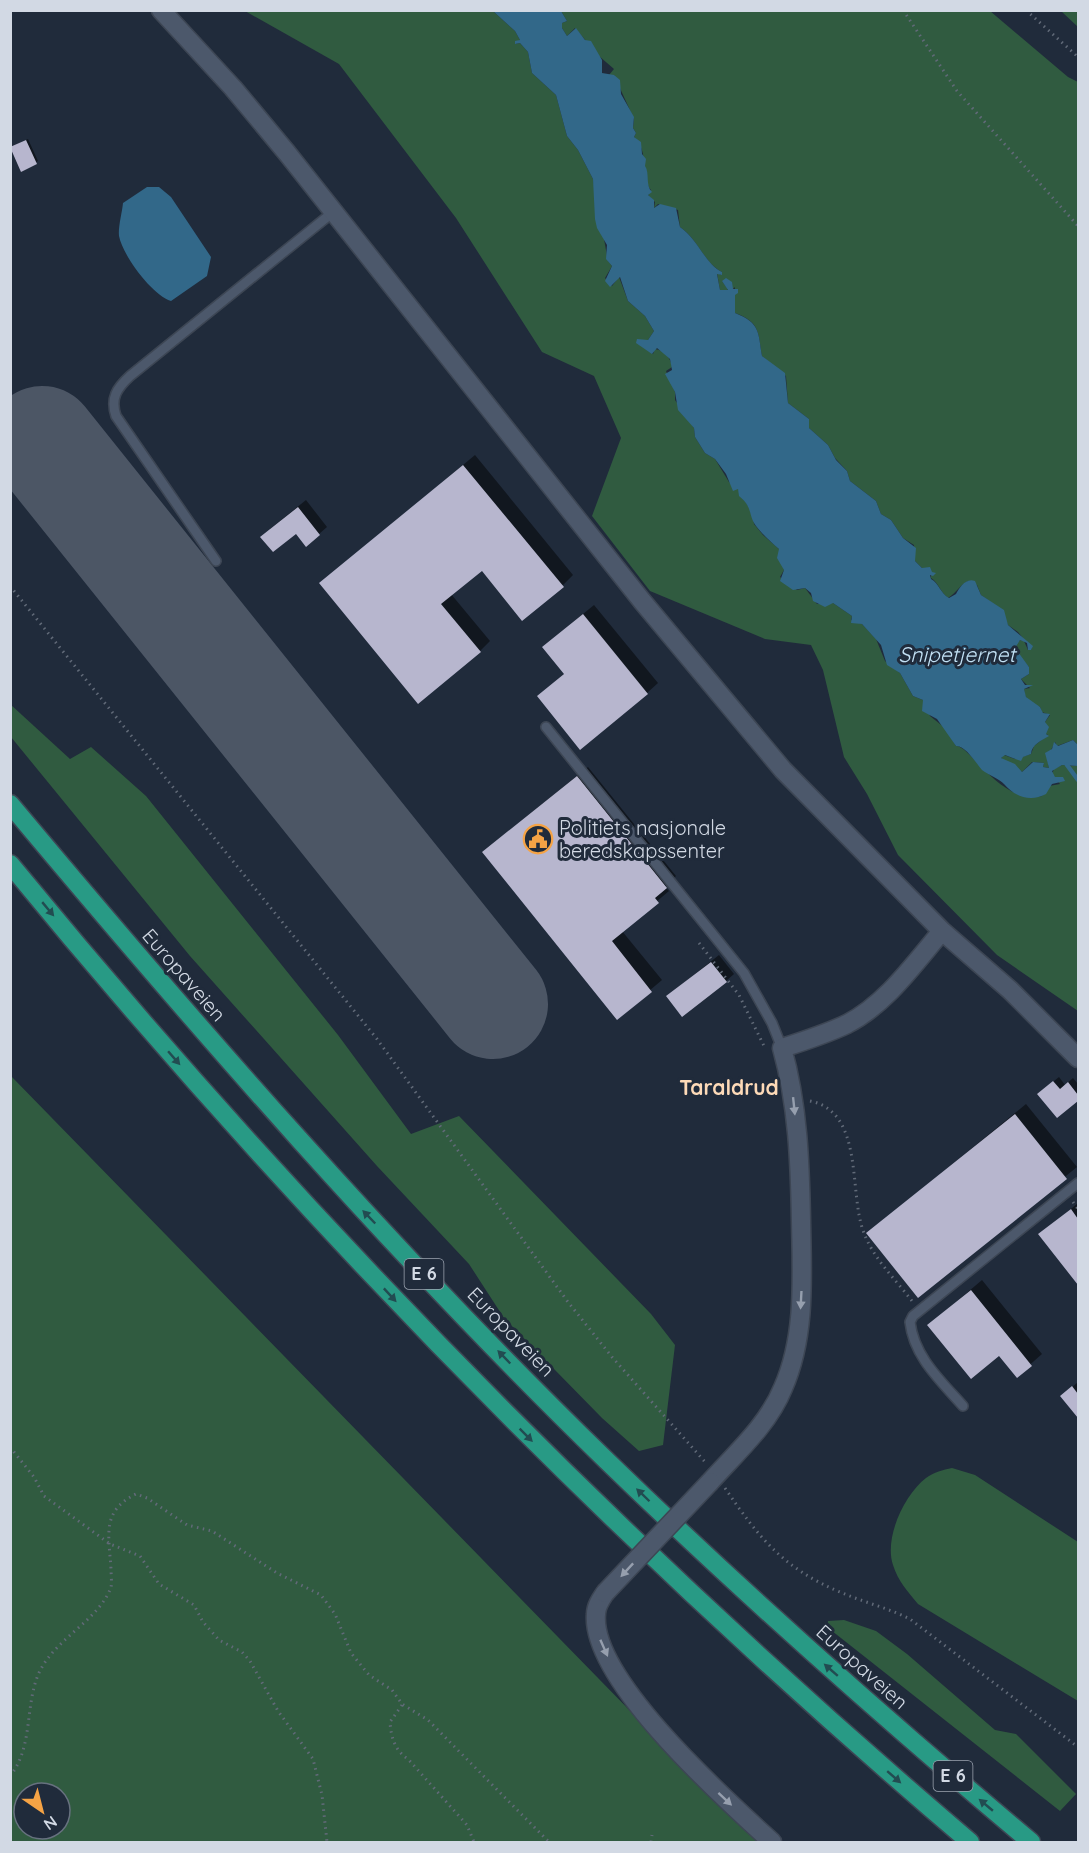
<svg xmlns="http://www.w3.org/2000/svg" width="1089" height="1853" viewBox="0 0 1089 1853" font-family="Quicksand,sans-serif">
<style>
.green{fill:#305b40;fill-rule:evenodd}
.water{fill:#326889}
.shadow{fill:#0007}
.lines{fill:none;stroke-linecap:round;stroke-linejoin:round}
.stream{stroke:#326889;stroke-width:4.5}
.runway{stroke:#4c5665;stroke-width:110}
.building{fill:#b7b6ce}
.lane-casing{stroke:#3d4654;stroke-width:12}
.street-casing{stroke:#3d4654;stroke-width:21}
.highway-casing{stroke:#3d4654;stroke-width:21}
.path{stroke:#616a78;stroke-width:3;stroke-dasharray:1.5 4.5;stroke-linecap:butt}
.lane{stroke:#4c586b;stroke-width:9}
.street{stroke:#4c586b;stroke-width:18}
.highway{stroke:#289a85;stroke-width:18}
.street-bridge-casing{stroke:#3d4654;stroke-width:21;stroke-linecap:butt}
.street-bridge{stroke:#4c586b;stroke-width:18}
.oneway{fill:#224c51}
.oneway2{fill:#969fae}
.labels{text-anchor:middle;stroke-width:6;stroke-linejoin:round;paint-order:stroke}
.shield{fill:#202b3b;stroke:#9da5b1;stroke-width:1.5}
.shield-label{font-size:18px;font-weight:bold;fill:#d2d9e4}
.poi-label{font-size:20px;fill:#d2d9e4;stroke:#202b3b;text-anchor:start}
.street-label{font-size:20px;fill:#d2d9e4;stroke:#202b3b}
.water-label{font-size:21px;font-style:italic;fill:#c3e2f6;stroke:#202b3b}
.neighbourhood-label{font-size:21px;font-weight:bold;fill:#fddab8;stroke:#202b3b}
</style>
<rect width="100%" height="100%" fill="#202b3b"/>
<path class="green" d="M245 11H493L515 31 520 40 515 44 520 43 528 52 532 73 556 95 567 136 578 150 593 179 608 261 612 266 605 278 612 286 619 277 628 301 645 316 654 331 648 340H641L644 347 653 354 655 349C664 350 671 358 672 367L666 371 675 392V400L694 428 695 437 705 453 715 459 729 482 738 489 753 514 754 524 763 535 779 549 784 570 780 577 797 590 805 588 817 604 833 603 852 616 851 620 862 624 876 639 885 661 900 673 913 696 923 700 930 716 945 728 956 746C970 745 1000 805 1042 796L1049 786 1060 784 1052 774 1054 769 1062 765 1078 766V1011L997 955 898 855 867 794 844 757 823 670 811 645 765 639 650 591 592 516 621 438 594 376 542 352 456 218 339 64Z
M561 11H990L1068 77 1078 82V745L1073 740 1057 746 1055 742 1050 752 1046 753 1049 768 1043 767 1044 763 1032 762 1022 772 1001 758 1004 755 1015 759 1031 754 1034 746 1048 735 1046 734 1045 722 1050 715 1042 712 1040 707C1031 704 1024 699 1024 689L1030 688 1021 679 1029 674V667L1018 654 1015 645 1020 640 1024 641 1028 650 1032 649 1018 632 1008 625 998 607 981 595 977 585 968 581C959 586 956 593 948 598 940 592 939 583 931 578V571L922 568 915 561 914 545 903 538 891 520 881 514 876 501 850 481 847 471 835 458 828 445 809 428V419L788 403 786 376 762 356C758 334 761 322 735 313V287L733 289 722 281 728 289 725 292 720 290 717 273 721 275 722 272C704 263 698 239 680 227L678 210 658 204 654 208 655 202 648 195 651 190C640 177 650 152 634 137L636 133 633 128 634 119 614 75H609L614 69 599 56 575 28 567 36 562 28V23L567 21Z
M1061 11H1078V27Z
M10 704 70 759 91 747 146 796 338 1035 411 1134 459 1116 651 1314 675 1345 663 1445 639 1451 602 1418 504 1318 469 1264 377 1166 190 956 11 737Z
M11 1076 758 1842H11ZM24 1793H60V1829H24Z
M952 1468 975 1475 1078 1542V1701L918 1604C908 1592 898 1581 893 1565 884 1538 904 1495 926 1478 934 1472 943 1470 952 1468Z
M844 1620 876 1631 907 1654 995 1730 1016 1734 1076 1794 1060 1811 827 1627 828 1621Z"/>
<path class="water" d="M493 11H561L567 21 562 23V28L567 36 576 28 585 40 591 41 602 60V73L614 75 620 80 621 94 634 117 633 128 636 133 634 137 641 142 642 154 646 159 645 166C650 173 645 185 652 192L648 195 654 200V208L660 204 676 208 680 227C698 239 705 264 722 272V275L717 274 720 290H728L722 281 726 278 732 282 733 289H738V293L735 295V313C761 323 758 333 762 356L785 373 788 403 809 419V428L828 445 836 460 847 471 850 481 876 501 881 514 891 520 903 538 916 548 915 561 922 568 930 567 932 572 936 573 933 576 930 575 931 579C939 583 940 593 949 598L956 594C959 588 966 577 975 581L981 595 1004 610 1008 625 1033 646 1031 650H1028L1027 643 1020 640 1015 648 1029 667V674L1021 679 1025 685H1033L1024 689 1026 697 1040 707 1043 713 1050 714 1045 722 1049 727 1046 734 1049 736C1041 741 1032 744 1031 754L1023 757 1021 761 1005 755 1001 758 1015 764 1022 772 1033 762 1044 763 1043 767 1049 768 1045 753 1052 749 1054 742 1058 746 1073 740 1078 745V766L1062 765 1052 771 1055 777H1063L1065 781 1052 784 1046 794C1030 803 1014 796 1004 784 1000 779 988 775 982 770 976 763 965 745 956 746L937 719 922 711 923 700 913 696 900 673 887 665 881 645 862 624 851 623 852 616 833 603 825 607 813 601 811 593 805 588 793 590 780 581 784 570 777 558 779 549C771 542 763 535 756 526 748 515 753 507 739 496L738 489 733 491 726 474 715 459 705 453 695 437 694 428 678 410 675 392 665 374 672 370 670 359 657 348 652 354 636 343 637 339 648 340 654 331 645 316 628 301 620 277 610 287 605 281 612 266 606 259 607 245 597 228 595 219 593 179 578 150 567 136 556 95 532 73 528 52 520 43 515 44V41L520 40 515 31Z
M147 187H159L171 197 211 257 207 276 171 301C152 295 123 256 119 236 118 227 122 213 123 203Z"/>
<path class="shadow" d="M28 139 38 161 21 170 13 146Z
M475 455 573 575 563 585 482 569 451 594 490 641 480 651 321 583Z
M306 500 327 527 319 534 270 529Z
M594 605 658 683 647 693 539 696 565 673 555 637Z
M588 767 676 876 665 887 669 891 622 931 662 980 617 1018 495 842Z
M719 955 734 974 726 981 676 989Z
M1059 1077 1065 1085 1073 1078 1078 1084V1099L1057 1116 1044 1089Z
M1026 1104 1077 1167 918 1296 868 1233Z
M1078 1203V1283L1040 1235Z
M982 1280 1042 1354 1017 1376 999 1354 929 1325Z
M1078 1382V1416L1062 1396Z"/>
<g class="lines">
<path class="stream" d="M1067 765 1078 780"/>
<path class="runway" d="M42 441 493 1004"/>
</g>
<path class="building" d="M26 140 37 164 21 172 10 147Z
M463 465 564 587 522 621 482 571 441 604 481 652 418 704 319 583Z
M298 507 320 535 306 547 296 534 273 552 260 537Z
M583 614 648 694 580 750 537 696 564 674 542 647Z
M577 776 667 888 655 898 659 903 612 941 652 992 617 1020 482 852Z
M711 962 727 982 682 1017 666 996Z
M1053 1081 1060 1089 1068 1082 1078 1095V1101L1057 1118 1037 1094Z
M1015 1114 1067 1179 918 1298 866 1233Z
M1071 1209 1078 1219V1285L1038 1234Z
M971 1290 1032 1366 1017 1378 999 1356 971 1379 927 1325Z
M1072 1386 1078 1394V1418L1060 1396Z"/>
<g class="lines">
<g class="lane-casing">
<path id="lane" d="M216 561 116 416C110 398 117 388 130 376L332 213
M546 727 744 973 772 1023 782 1048
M963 1406C941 1381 914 1357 910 1322L913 1316 1078 1183"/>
</g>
<g class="street-casing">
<path id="street" d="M161 10 233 88 287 153 642 601 783 770 942 931 1010 990 1078 1058
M710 1482C736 1453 768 1425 783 1388 806 1336 802 1277 801 1221 800 1163 798 1105 782 1048 804 1041 826 1034 847 1024 886 1004 914 964 942 931
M605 1593C601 1599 596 1606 596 1614 590 1679 726 1800 772 1842"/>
</g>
<g class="highway-casing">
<path id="highway" d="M10 804C200 1031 394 1254 606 1460 743 1593 885 1719 1031 1842
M10 864C301 1219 621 1545 970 1842"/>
</g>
<path class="path" d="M903 10 957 91 1078 226
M1026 10 1078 57
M10 586 377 1039 568 1302 612 1357 706 1463
M699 943 739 995 765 1048
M810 1101C865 1112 848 1193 864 1233 873 1258 896 1280 912 1301
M1073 1202 1078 1209
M10 1447 34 1477 44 1496 110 1544 140 1556 159 1584 194 1605 203 1622 219 1640 242 1652 250 1661 278 1711 313 1759 322 1795 327 1842
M725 1488C759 1538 783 1568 840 1592 863 1602 888 1608 910 1619L1078 1747
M402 1705 390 1722C391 1737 395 1751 408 1759L467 1825 474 1842
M10 1776C33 1748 25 1707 38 1675 53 1639 99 1621 111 1587 112 1582 111 1574 111 1569 109 1535 101 1511 136 1494L147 1498 187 1525 212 1531 277 1573 321 1595 335 1614 351 1653 369 1675 392 1690 402 1704 428 1720 549 1842
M651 1842 652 1835"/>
<use href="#lane" class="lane"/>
<use href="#street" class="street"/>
<use href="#highway" class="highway"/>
<g class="street-bridge-casing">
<path id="street-bridge" d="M605 1593 710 1482"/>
</g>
<use href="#street-bridge" class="street-bridge"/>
</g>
<defs><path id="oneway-solid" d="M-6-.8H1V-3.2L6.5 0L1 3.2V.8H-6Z" transform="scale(1.5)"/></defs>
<g class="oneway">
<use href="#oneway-solid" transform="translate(48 909) rotate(50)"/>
<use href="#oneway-solid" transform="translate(174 1058) rotate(49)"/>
<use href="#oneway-solid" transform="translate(369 1217) rotate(-134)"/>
<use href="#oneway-solid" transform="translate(390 1295) rotate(47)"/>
<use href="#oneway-solid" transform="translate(504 1357) rotate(-134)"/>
<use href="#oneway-solid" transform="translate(526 1435) rotate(45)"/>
<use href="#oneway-solid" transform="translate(643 1495) rotate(-136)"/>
<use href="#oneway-solid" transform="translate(831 1670) rotate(-139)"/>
<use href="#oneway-solid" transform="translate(894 1777) rotate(41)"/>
<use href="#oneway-solid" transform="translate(986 1805) rotate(-140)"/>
</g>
<g class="oneway2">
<use href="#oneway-solid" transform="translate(794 1106) rotate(84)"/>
<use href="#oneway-solid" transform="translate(801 1300) rotate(93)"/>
<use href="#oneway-solid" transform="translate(627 1570) rotate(133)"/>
<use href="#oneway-solid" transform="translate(604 1648) rotate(66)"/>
<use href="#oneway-solid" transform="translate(725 1799) rotate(43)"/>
</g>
<defs>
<g id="civic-ring" transform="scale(1.5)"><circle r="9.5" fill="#202b3b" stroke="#f5a345" stroke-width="1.5"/><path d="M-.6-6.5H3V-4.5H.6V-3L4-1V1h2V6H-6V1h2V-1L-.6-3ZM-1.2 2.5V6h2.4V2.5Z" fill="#f5a345"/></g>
</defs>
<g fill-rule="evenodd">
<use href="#civic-ring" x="538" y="839"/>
</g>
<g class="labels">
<g class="shield">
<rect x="404.5" y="1259" width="39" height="30" rx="4.5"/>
<rect x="933.5" y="1761" width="39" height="30" rx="4.5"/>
</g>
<g class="shield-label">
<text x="424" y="1280">E 6</text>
<text x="953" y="1782">E 6</text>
</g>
<g class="poi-label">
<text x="559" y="835">Politiets nasjonale<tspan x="559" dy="23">beredskapssenter</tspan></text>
</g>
<g class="street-label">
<text transform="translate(184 975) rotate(49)" y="7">Europaveien</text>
<text transform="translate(511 1332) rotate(46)" y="7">Europaveien</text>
<text transform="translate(862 1667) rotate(42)" y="7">Europaveien</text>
</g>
<g class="water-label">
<text x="957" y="662">Snipetjernet</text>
</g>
<g class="neighbourhood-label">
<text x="729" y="1095">Taraldrud</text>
</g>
</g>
<rect width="1089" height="1853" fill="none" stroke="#d2d9e4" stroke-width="24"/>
<g transform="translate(42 1811) rotate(145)"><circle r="28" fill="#202b3b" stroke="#67717f" stroke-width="1.5"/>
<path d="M0-4.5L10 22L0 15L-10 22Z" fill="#f5a345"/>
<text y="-9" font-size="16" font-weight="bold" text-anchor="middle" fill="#d2d9e4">N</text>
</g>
</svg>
